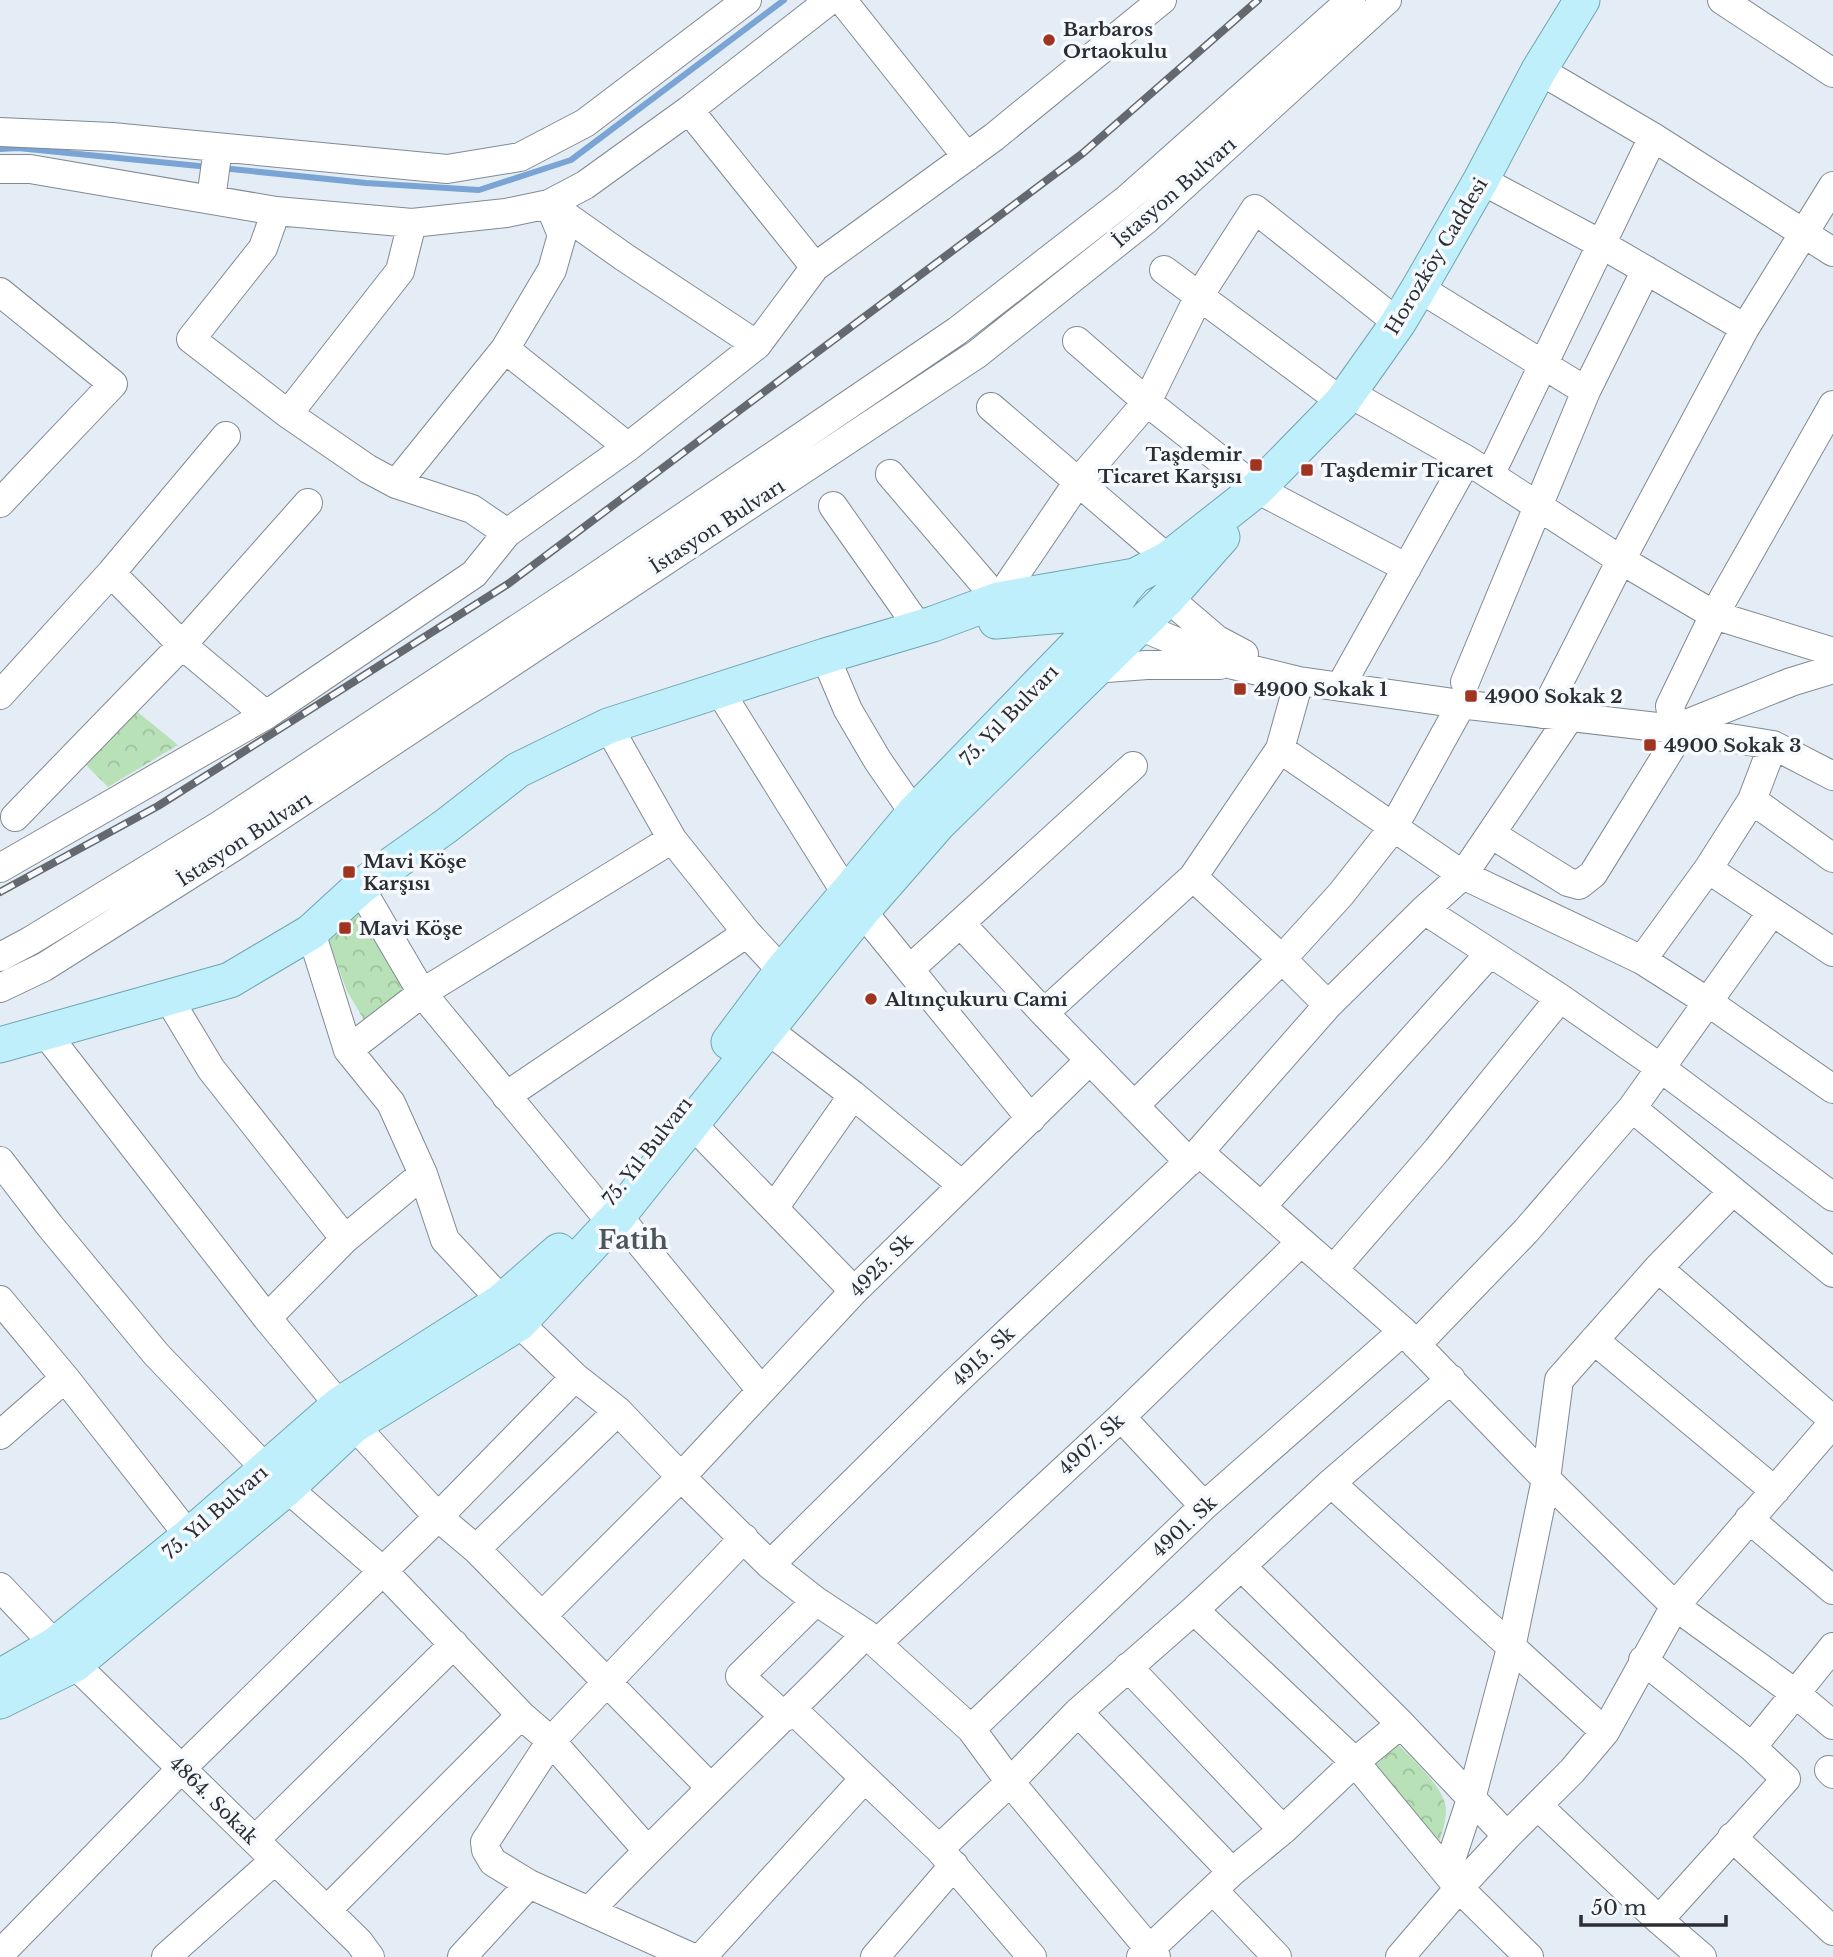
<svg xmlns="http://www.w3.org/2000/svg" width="1833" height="1957" viewBox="0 0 1833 1957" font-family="'Libre Baskerville',serif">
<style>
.park{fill:url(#park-crowns)}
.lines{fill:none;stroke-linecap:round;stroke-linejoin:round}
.stream{stroke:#79a4d4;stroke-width:6}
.minor-casing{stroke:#818a92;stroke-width:30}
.major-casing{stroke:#6fa5b1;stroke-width:37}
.minor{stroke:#fff;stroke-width:28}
.major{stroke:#beeffa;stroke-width:35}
.rail-casing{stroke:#64696f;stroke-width:8}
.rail{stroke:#f6f9fd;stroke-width:5;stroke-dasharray:16;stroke-linecap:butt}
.poi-dot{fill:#9f3521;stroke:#f6f9fd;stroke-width:2.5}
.labels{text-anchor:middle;stroke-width:7;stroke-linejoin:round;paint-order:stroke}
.poi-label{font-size:19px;font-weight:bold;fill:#2b2e32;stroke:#f6f9fd;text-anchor:start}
.street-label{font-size:19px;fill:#2b2e32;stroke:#f6f9fd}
.district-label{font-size:26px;font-weight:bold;fill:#4d555c;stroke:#f6f9fd}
</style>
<defs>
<pattern id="park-crowns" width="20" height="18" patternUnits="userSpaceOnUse" patternTransform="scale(1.75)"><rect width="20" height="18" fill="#b8e1b7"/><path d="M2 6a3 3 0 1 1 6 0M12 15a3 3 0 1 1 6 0" fill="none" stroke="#9ec19e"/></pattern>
</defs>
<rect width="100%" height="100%" fill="#e4edf6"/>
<path class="park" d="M128 704 178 745 108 787 77 756Z
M357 911 372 912 419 992 367 1025 347 991 327 937Z
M1394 1740C1409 1757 1447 1788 1446 1811 1446 1823 1440 1838 1437 1850L1368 1767Z"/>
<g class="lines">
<path class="stream" d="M0 149 18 148 199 166
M231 169 366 183 479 190 571 160 784 0"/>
<g class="minor-casing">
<path id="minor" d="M842 0 967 157
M1722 0 1833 73
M1539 70 1653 137 1833 252
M689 110 815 267
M0 132 112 137 447 169 520 157 585 123 747 0
M0 169H30L276 211 412 223 506 213 549 204 585 185 689 110 830 0
M1481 180 1601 244 1745 328
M211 199 218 148
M549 204 624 257 757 345
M1164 270 1342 402
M1419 288 1586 391
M0 292 113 384 0 503
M1077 341 1147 402 1257 489 1407 568
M505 349 628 447
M1349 393 1467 460 1621 560 1714 615 1833 652
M991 407 1168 559
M288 414 400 271 412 223
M890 474 998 600 1078 482 1147 402 1199 296 1255 209 1398 323
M1490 475 1653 137
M396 484 505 349 552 270 562 235 549 204
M833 506 919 628
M507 533 628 447 757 345 815 267 994 137 1162 0
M111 573 182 645 266 715
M1168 598 1216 639 1244 654
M1139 626 1233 665 1299 681 1468 705 1674 729 1791 682 1833 669
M825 656 848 710 878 761 914 813
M1093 669 1147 665H1220
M1465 682 1586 391 1646 270
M1340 687 1467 460
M719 690 846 893
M0 695 111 573 226 436
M1543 714 1621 560 1745 328 1833 186
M608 726 672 839 747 933 782 971
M1674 729 1773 745 1833 776
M1280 749 1463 875 1642 960 1708 1002 1833 1089
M1752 800 1833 858
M15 817 182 645 308 503
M1491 834 1568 882 1579 885 1593 874 1671 748 1674 729 1670 706 1714 615 1833 405
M0 868 266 715 474 574 507 533 472 509 396 484 368 469 288 414 191 339 263 248 276 211
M1708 869 1833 952
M1193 877 1282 959 1328 1005
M360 887 422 993 601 1210
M1424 910 1560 998 1662 1069 1833 1197
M862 911 1031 1119
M961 924 1044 1013 1189 1162
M311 932 348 1050 391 1103 423 1174 445 1240 502 1301
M0 957 30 941 220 825 579 588 957 331 1127 199 1351 0
M1642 960 1708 869 1752 800 1773 745
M911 968 1133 766
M0 988 44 967 235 846 977 354 1147 219 1387 0
M167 996 211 1069 345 1239
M1044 1013 1193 877 1280 749 1299 681
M768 1030 853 1095 962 1185
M44 1031 267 1318 339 1405
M348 1050 422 993 672 839
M506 1096 747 933
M1134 1106 1282 959 1341 894 1393 828 1461 705
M1632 1108 1833 1273
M692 1124 854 1291
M1199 1152 1403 1331 1546 1479 1675 1606 1795 1693 1833 1725
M0 1161 50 1226 156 1354 265 1468
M1262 1206 1489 954
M774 1208 853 1095
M618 1216 761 1390
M1658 1268 1833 1420
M1333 1270 1437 1150 1560 998
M0 1300 65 1378 189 1536
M267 1318 345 1239 423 1174
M519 1323 575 1377 618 1411 681 1477 770 1565 816 1601 866 1634 971 1729 1010 1782 1156 1957
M1594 1340 1775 1491
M1416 1345 1526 1231 1632 1108 1772 912
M1121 1417 1204 1506
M354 1425 438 1517 476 1549 711 1788
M0 1435 65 1378
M1331 1483 1605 1732
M287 1488 384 1572 521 1715 551 1741 647 1850
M1749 1519 1833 1590
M476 1549 618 1411
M770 1565 952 1385 1199 1152 1328 1005 1424 910 1463 875 1569 718
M1241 1566 1401 1724 1507 1836
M0 1587 55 1645 359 1942 370 1957
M1194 1610 1355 1762 1459 1888 1529 1957
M542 1616 681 1477 854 1291 1090 1060
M877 1643 1121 1417 1301 1242
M1643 1660 1752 1747 1786 1779 1659 1920
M1128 1667 1283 1830
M792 1709 939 1849 1032 1957
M1078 1712 1232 1872
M785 1717 740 1676 816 1601
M971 1729 1204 1506 1403 1331
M1752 1747 1833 1647
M1829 1770 1833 1774
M1538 1806 1659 1920 1702 1957
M1732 1837 1833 1931
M255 1840 454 1644
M939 1849 1010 1782 1078 1712 1194 1610 1331 1483 1451 1379
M1447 1872 1471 1799 1511 1648 1546 1479 1559 1380 1658 1268 1732 1192
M1214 1891 1277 1957
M327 1910 521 1715
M590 1910C680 1816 775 1727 866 1634
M0 1954 182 1768 438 1517 575 1377
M166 1957 275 1860
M462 1957 529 1884
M691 1957 529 1884 493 1862 486 1850 485 1842 551 1741 744 1538
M702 1957 864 1779
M875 1957 954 1865
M1141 1957 1232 1872 1283 1830 1355 1762 1401 1724
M1400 1957 1459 1888 1507 1836 1572 1771 1605 1732 1675 1606 1833 1423"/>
</g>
<g class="major-casing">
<path id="major" d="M996 621 1110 611 1117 616
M729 1042 782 971 914 813 1110 611 1123 590 1135 576
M0 1045 230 980 311 932 360 887 446 826 518 770 608 726 825 656 933 624 998 600 1135 576 1168 559 1257 489 1342 402 1398 323 1419 288 1481 180 1539 70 1582 0
M0 1677 55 1645 189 1536 339 1405 502 1301 559 1251
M0 1701 75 1664 287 1488 354 1425 519 1323 618 1216 862 911 938 824 1168 598 1222 537"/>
</g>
<use href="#minor" class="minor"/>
<use href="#major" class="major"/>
<g class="rail-casing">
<path id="rail" d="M0 892 158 806 508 584 1083 153 1258 0"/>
</g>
<use href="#rail" class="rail"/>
</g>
<g class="poi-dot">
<circle cx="1049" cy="40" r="7"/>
<rect x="1249" y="458" width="14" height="14" rx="3.5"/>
<rect x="1300" y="463" width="14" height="14" rx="3.5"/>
<rect x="1233" y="682" width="14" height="14" rx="3.5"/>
<rect x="1464" y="689" width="14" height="14" rx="3.5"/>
<rect x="1643" y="738" width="14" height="14" rx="3.5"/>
<rect x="342" y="865" width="14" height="14" rx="3.5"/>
<rect x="338" y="921" width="14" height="14" rx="3.5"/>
<circle cx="871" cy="999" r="7"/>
</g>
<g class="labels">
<g class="poi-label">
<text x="1063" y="36">Barbaros<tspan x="1063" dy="22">Ortaokulu</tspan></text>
<text x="1242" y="461" text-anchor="end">Taşdemir<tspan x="1242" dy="22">Ticaret Karşısı</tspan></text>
<text x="1321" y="477">Taşdemir Ticaret</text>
<text x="1254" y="696">4900 Sokak 1</text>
<text x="1485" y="703">4900 Sokak 2</text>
<text x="1664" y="752">4900 Sokak 3</text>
<text x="363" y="868">Mavi Köşe<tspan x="363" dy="22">Karşısı</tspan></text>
<text x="359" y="935">Mavi Köşe</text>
<text x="885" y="1006">Altınçukuru Cami</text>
</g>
<g class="street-label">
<text transform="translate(1174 192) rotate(-41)" y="7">İstasyon Bulvarı</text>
<text transform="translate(1436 256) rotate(-59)" y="7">Horozköy Caddesi</text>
<text transform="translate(717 526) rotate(-33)" y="7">İstasyon Bulvarı</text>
<text transform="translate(1009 715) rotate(-46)" y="7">75. Yıl Bulvarı</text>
<text transform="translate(244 839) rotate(-33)" y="7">İstasyon Bulvarı</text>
<text transform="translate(647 1151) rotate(-52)" y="7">75. Yıl Bulvarı</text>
<text transform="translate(881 1265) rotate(-45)" y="7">4925. Sk</text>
<text transform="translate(983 1356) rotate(-43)" y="7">4915. Sk</text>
<text transform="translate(1091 1444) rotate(-42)" y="7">4907. Sk</text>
<text transform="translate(215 1512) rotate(-41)" y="7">75. Yıl Bulvarı</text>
<text transform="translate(1184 1526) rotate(-43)" y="7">4901. Sk</text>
<text transform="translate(214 1800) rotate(45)" y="7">4864. Sokak</text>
</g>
<g class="district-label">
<text x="633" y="1249">Fatih</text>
</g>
</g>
<path d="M1581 1915v10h145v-10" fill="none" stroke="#2b2e32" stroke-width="3.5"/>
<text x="1591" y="1915" font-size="21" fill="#2b2e32" stroke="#f6f9fd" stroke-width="5" paint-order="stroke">50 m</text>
</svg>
